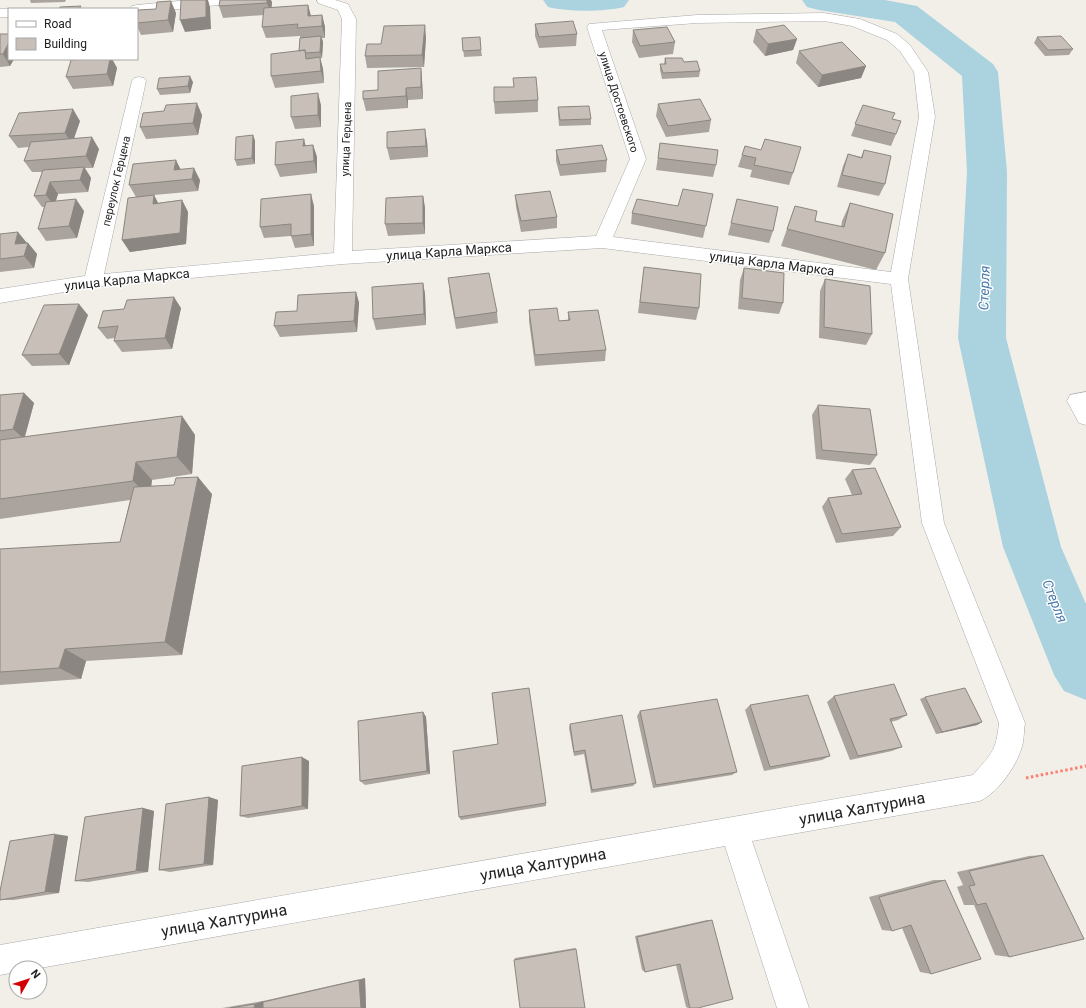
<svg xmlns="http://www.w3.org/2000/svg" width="1086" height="1008" viewBox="0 0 1086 1008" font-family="Roboto,sans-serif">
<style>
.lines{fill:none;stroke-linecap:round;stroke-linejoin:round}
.river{fill:#aad3df;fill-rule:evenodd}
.minor-casing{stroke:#a9a9a9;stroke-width:1}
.path{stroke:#fa8072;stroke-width:3;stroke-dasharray:2.5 2.5;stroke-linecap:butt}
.minor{fill:#fff;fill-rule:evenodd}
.wall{fill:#aba49e}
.shaded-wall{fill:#8b8681}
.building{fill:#c7bfb8;stroke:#8b8681}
.labels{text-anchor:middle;stroke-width:3;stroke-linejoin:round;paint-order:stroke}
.far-street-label{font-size:11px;fill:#222;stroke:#fff}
.street-label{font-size:13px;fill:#222;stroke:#fff}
.water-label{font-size:14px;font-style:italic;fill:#4a7aab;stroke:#fff}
.near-street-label{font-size:16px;fill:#222;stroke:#fff}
</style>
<rect width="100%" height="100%" fill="#f2efe9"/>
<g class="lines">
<path class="river" d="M543 0H629L624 7C602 12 570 12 548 7Z
M802 0H885L917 6 993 64 998 72 1007 172 1006 338 1061 547 1086 604V700L1064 691 1054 675 1003 547 958 338 967 172 962 76 895 22 819 10 807 7Z"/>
<g class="minor-casing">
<path id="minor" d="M189 0H235L234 3 229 4 137 13V9H130L132 6 137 5Z
M317 0H335L348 4 356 19 352 251 596 236 630 159 587 27 589 24 697 15 824 13 860 19 897 34 910 45 928 72 935 117 908 279 944 523 1025 723C1024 729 1024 736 1023 742 1019 763 999 792 980 801L752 841 809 1008H777L725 846 40 968H16V972L0 975V945L973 775C991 754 996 752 999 723L922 523 891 284 602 248 343 264 93 287 0 303V289L85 276 132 81 134 78 139 77 144 78 146 81 104 274 334 253 342 19 338 10 318 3ZM824 21 852 26 887 40 900 51 914 72 919 117 891 272 613 237 646 159 602 30 697 23Z
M0 9H9V17H0Z
M1086 392V425L1079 423 1067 401 1070 395Z"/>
</g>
<path class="path" d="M1026 778 1086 766"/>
<use href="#minor" class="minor"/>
</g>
<path class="wall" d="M30 0H66L65 2 31 3Z
M272 2 271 8 308 5 311 16 322 15 325 27V38H322L323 42 322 58H320L323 69 324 83 275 88 271 76 299 51 300 38V36L266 38 262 27 264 15 223 18 219 6Z
M176 13 173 32 141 35 137 26V14Z
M535 24 577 34 576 46 539 48 535 36Z
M633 30 675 42 673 54 639 58 632 42Z
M756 30 797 39 793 50 765 56 753 42Z
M0 34 9 59H14L10 66 0 67Z
M426 37 424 67 367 68 365 56 381 44Z
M1037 37 1073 49 1069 55 1045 56 1034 43Z
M462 38 481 50 482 56 464 57Z
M799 51 866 66 861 78 818 87 796 63Z
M665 58 684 62 700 71 699 77 662 79 660 70V64H664Z
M82 59H112L117 68 113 86 73 89 66 77Z
M421 68 422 80 423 99 408 100V108L366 111 363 99 378 90Z
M193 82 190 93 160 95 157 89Z
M513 87 538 100V112L495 114 494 102Z
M658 104 711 120 709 132 666 137 656 116Z
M321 105V127L295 129 291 117Z
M863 105 896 134 891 146 851 136Z
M558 107 591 119V125L559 126 558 113Z
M202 115 198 135 146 139 140 127Z
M80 121 74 138 99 149 93 168H85L91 178 88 192 58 194 56 201 84 211 77 238 46 241 38 229 44 207H42L34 196 42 172H32L24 161 29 147 18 148 9 136Z
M253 135 255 141V164L237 166 235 160Z
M427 141 428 157 390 160 387 148Z
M660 143 716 165 713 177 656 170Z
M313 145 317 157V173L280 177 275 165 306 146Z
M745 146 793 173 789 185 750 177 752 170 738 167Z
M556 150 607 160 606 172 560 176 556 161Z
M864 150 885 184 879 196 837 187 843 166 848 154 861 157Z
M181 170 200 180 198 191 154 195 158 203 182 200 188 212 186 244 130 252 122 240 136 197 129 185Z
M713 194 703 238 631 224 632 213 678 206Z
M515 195 557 217V228L521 232 516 207Z
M423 196 425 208V234L388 236 385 224Z
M737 199 773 231 769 243 728 235Z
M850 203 885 253 876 270 781 246 795 206 815 221 841 227 842 221Z
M314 206V246L295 248 291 236 264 238 260 227Z
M0 234 28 243 37 254 34 268 0 272Z
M644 267 699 308 696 320 638 313Z
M744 268 783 303 779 314 738 309 740 280Z
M825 279 872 334 866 345 819 338 820 291Z
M423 283 425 294 426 325 376 330 373 319Z
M449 290 497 312 498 323 456 329Z
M356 292 359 303 357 332 280 337 274 326 297 311Z
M181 308 172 349 122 352 114 341 115 338 107 339 98 328 124 309Z
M529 310 559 321 568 320V312L606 350 605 361 535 366 529 321Z
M88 315 69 365 32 366 22 355Z
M24 393 34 403 25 437 182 416 195 435 192 474 152 480 151 486 212 494 182 655 86 661 81 679 0 685V549L120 542 130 500 0 519V395Z
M818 405 877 455 870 465 816 459 812 415Z
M852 470 901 527 893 536 836 543 822 507 828 498 852 495 845 479Z
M834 696 907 715 898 720 891 722 902 747 892 751 850 760 827 702Z
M925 697 982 722 977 725 936 734 920 699Z
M750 705 830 756 822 760 764 771 745 710Z
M640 711 737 772 732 775 653 788 637 716Z
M423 712 426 717 430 774 365 785 360 781Z
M570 724 636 783 633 786 591 793 584 754 574 756 569 728Z
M309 761 308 809 248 818 240 816Z
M209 797 218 800 213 865 170 872 159 870Z
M546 803V806L461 820 459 817Z
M143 808 154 811 148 872 88 882 75 881Z
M68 836 59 893 14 900H0V891Z
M1043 855 1009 957 995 955 974 905H964L957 887 963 885 957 872 1029 856Z
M934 880H945L931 974 920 972 902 928 892 931 882 930 869 897Z
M707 920H712L698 1008H688L686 1007 676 965 645 972 642 970 635 936Z
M575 948 576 949 514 960 515 958Z
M365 978 366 1008H222L263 1001 272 999Z"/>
<path class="shaded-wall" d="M206 0H208L210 7 211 29 185 32 180 20Z
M267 0H271L272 2 271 14 267 3Z
M171 1 176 13 173 32 168 20Z
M308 5 311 17V28L308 16Z
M322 15 325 27V38L322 26Z
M425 25 426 37 424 67 422 55Z
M321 36 323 42 322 58 320 52Z
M797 39 793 50 765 56 768 44Z
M9 42V59H14L10 66 3 54Z
M320 57 323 69 324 83 321 71Z
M110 59H112L117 68 113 86 107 74Z
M866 66 861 78 818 87 822 75Z
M421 68 422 80 423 99 421 87Z
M190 76 193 82 190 93 188 86Z
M406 88 408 100V108L406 96Z
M318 93 321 105V127L318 115Z
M197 103 202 115 198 135 193 123Z
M73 109 80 121 72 144 65 133Z
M425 129 427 141 428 157 426 146Z
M253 135 255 141V164L252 158Z
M92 137 99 149 93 168 86 156Z
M304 139 307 151 303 146Z
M313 145 317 157V173L314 161Z
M176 160 182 172 174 170Z
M84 167 91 178 88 192 80 180Z
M194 168 200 180 198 191 192 179Z
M50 182 58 194 54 206 46 195Z
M311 194 314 206V246L311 234Z
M154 195 160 207 153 204Z
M423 196 425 208V234L423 223Z
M76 199 84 211 77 238 69 226Z
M182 200 188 212 186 244 130 252 122 240Z
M18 232 27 243 15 244Z
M28 243 37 254 34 268 24 256Z
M423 283 425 294 426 325 424 314Z
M356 292 359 303 357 332 354 321Z
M174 297 181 308 172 349 165 338Z
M79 304 88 315 69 365 59 354Z
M24 393 34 403 24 439 13 429Z
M182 416 195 435 192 474 177 457Z
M136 462 152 480 150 498 133 481Z
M198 477 212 494 182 655 165 642Z
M65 649 86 661 81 679 59 668Z
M423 712 426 717 430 774 427 771Z
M982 722 977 725 936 734 942 732Z
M302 757 309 761 308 809 302 806Z
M209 797 218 800 213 865 204 864Z
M143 808 154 811 148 872 136 871Z
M55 834 68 836 59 893 45 892Z
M365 978 366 1008H361L359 980Z
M263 1001V1008H254L255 1004Z"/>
<path class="building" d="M181 0H206V17L180 20Z
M220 0H267V3L219 6Z
M171 1 168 20 137 23 138 10 156 9 157 2Z
M308 5V16L322 15V26L297 28 298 24 262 27 264 8Z
M81 6 79 9H59L60 7Z
M573 21 577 34 539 37 535 24Z
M425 25 422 55 365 56 367 44H381L384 26Z
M784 25 797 39 768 44 756 30Z
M667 27 675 42 640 46 633 30Z
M0 34H9V42L3 54H0Z
M321 36 320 52 306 53 305 50 299 51 300 38Z
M1061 36 1073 49 1048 50 1037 37Z
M480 37 481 50 463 51 462 38Z
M842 42 866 66 822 75 799 51Z
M305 50 306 59 320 57 321 71 271 76V54Z
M665 58H682L684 62 697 61 700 71 663 73 660 64H666Z
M82 59H110L107 74 66 77 71 60Z
M421 68V87L406 88V96L363 99V91L378 90V71Z
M190 76 188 86 157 89 159 78Z
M536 77 538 100 494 102V87H514L513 78Z
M318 93V115L291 117V96Z
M700 99 711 120 668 126 658 104Z
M197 103 193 123 140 127 143 113 164 111 166 105Z
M863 105 895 113 892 119 901 121 896 134 855 124Z
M589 106 591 119 560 120 558 107Z
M73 109 65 133 9 136 19 113Z
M425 129 426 146 387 148V132Z
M253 135 252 158 235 160 236 137Z
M92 137 86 156 24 161 31 142Z
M304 139 303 146 313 145 314 161 275 165 276 142Z
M765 139 801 147 793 173 754 165 756 158 742 155 745 146 761 150Z
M660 143 718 150 716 165 658 158Z
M602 145 607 160 560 165 556 150Z
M864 150 891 156 885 184 842 175 848 154 862 158Z
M176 160 174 170 194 168 192 179 129 185 133 164Z
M84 167 80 180 50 182 46 195 34 196 43 170Z
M683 189 713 194 706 226 632 213 637 199 678 206Z
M550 191 557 217 521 221 515 195Z
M311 194V234L291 236V224L260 227 261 199Z
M154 195 153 204 182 200 180 233 122 240 128 198Z
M423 196V223L385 224 386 198Z
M76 199 69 226 38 229 46 202Z
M737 199 778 207 773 231 731 223Z
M850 203 893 214 885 253 787 229 795 206 817 211 815 221 844 227Z
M18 232 15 244 28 243 24 256 0 259V234Z
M644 267 701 274 699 308 640 302Z
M744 268 784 273 783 303 742 298Z
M489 273 497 312 455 318 448 278Z
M825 279 870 286 872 334 824 327Z
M423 283 424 314 373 319 372 287Z
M356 292 354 321 274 326 276 312 297 311 298 295Z
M174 297 165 338 114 341 118 326 98 328 103 311 124 309 127 300Z
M79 304 59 354 22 355 44 305Z
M557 308 559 321 570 320 568 312 598 310 606 350 535 355 529 310Z
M24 393 13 429 0 431V395Z
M818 405 870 409 877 455 822 450Z
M182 416 177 457 136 462 133 481 0 499V440Z
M875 468 901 527 842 534 828 498 862 494 852 470Z
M198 477 165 642 65 649 59 668 0 672V549L120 542 134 487 174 485 176 478Z
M894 684 907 715 890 719 902 747 858 756 834 696Z
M529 688 546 803 459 817 453 751 498 744 492 693Z
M965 688 982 722 942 732 925 697Z
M808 695 830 756 770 767 750 705Z
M717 699 737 772 656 785 640 711Z
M423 712 427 771 360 781 358 721Z
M622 715 636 783 592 790 585 750 574 752 570 724Z
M302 757V806L240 816 242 766Z
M209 797 204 864 159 870 166 804Z
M143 808 136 871 75 881 85 817Z
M55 834 45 892 0 900V891L10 841Z
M1043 855 1084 939 1009 957 986 903 977 905 969 886 975 885 969 871Z
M945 880 981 959 931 974 911 925 892 931 879 897Z
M712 920 733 999 698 1008H690L680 964 645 972 637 937Z
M576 949 585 1008H520L514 960Z
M359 980 361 1008H263V1002Z
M255 1004 254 1008H230Z"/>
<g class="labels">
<g class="far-street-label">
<text transform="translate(619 102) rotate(72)" y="4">улица Достоевского</text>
<text transform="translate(346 139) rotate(-88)" y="4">улица Герцена</text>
<text transform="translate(116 181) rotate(-77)" y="4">переулок Герцена</text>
</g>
<g class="street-label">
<text transform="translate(449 251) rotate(-4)" y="5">улица Карла Маркса</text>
<text transform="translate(772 263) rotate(7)" y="5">улица Карла Маркса</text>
<text transform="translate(127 279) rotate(-6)" y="5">улица Карла Маркса</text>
</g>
<g class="water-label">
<text transform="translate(984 288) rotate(-88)" y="5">Стерля</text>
<text transform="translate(1055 601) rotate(68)" y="5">Стерля</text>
</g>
<g class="near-street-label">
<text transform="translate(862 808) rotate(-10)" y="6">улица Халтурина</text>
<text transform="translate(543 864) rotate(-10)" y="6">улица Халтурина</text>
<text transform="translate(224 920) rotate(-10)" y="6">улица Халтурина</text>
</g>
</g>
<rect x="8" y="8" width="130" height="52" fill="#ffffff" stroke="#a7a7a7"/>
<rect x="16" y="21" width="20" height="6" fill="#ffffff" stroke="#a7a7a7"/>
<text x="44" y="28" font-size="12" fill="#222222">Road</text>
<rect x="16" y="38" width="20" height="12" fill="#c7bfb8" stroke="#a7a7a7"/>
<text x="44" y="48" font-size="12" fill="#222222">Building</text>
<g transform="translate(28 980) rotate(51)"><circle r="19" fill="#ffffff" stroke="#a7a7a7"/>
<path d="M0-3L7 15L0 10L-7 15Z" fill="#d40000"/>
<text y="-6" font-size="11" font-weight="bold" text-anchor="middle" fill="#222222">N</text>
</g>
</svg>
